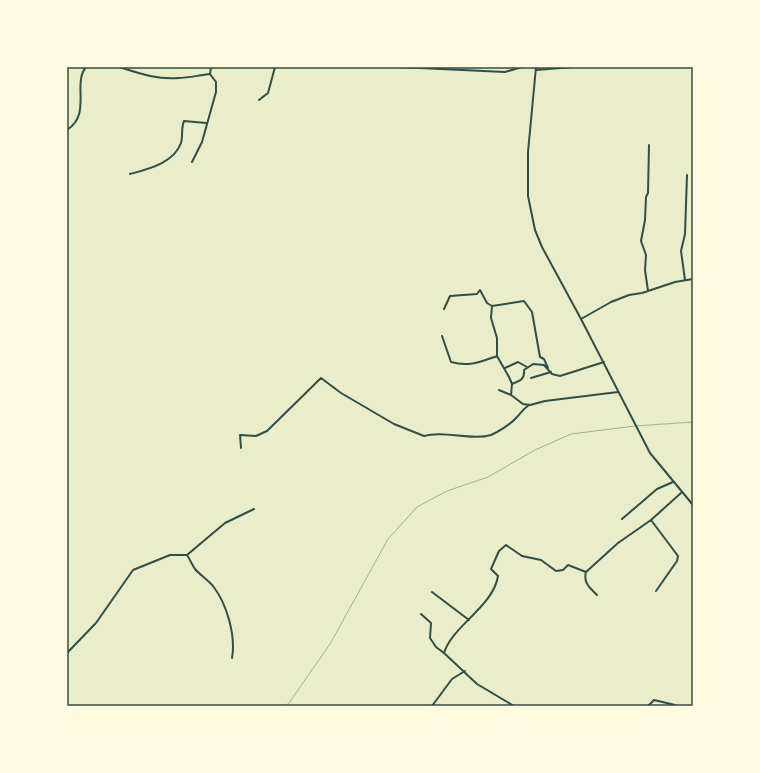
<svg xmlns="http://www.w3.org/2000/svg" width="760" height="773" viewBox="0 0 760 773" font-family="'Archivo Narrow',sans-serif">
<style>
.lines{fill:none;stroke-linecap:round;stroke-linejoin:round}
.stream{stroke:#a3b18a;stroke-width:1}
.minor{stroke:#344e41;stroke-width:2}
.neatline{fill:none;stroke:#344e41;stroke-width:1.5}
</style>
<rect width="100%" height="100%" fill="#e9edc9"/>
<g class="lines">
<path class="stream" d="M285 706 289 703 330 644 388 539 417 507 447 491 488 477 535 450 571 434 635 426 693 422"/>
<path class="minor" d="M119 67C138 73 158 80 178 78 189 78 199 75 210 74L216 82V92L202 142 192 162
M398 67 505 72 522 67
M536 67 528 152V196L535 230 542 247 581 319 650 453 693 505
M536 70 573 67
M210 74 211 67
M259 100 268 93 275 67
M67 130C92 114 72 84 86 67
M130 174C148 169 174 163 181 143 183 136 181 128 184 121L206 123
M685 280 681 251 685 234 687 175
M648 291 645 270 646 255 641 241 645 220 646 197 648 193 649 145
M492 306 491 318 497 338V356L509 377 512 384 511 395
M444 309 450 296 477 294 480 290 487 303 492 306 524 301 532 312 540 357 544 359 548 368
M581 319 611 302 629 295 642 293 675 282 693 279
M442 336 451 362C469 367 480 362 497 356
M505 368 518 362 527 367
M531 378 551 372
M512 384C520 381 525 379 524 370L533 364 544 365 552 374 560 376 604 362
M499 390 511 395 523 404 530 405 545 401 618 392
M241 448 240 435 256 436 267 431 321 378 341 393 394 424 424 436C444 430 471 441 491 435 498 432 511 424 516 418 521 413 523 409 529 405
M622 519 657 489 673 482
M651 520 678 556 677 561 656 591
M187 555C190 559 192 565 195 569 200 575 208 580 213 586 227 604 236 636 232 658
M432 592 469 620
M597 595C590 588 583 583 586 572L618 543 651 520 681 493
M421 614 431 623 430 638 436 647 444 653
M67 653 96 623 133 570 170 555H187L225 523 254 509
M432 706 452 679 465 671
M514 706 477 684 444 653C453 625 493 607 498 576L491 569 499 551 506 545 522 556 541 560 556 571 563 570 568 565 586 572
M648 706 654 700 675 705"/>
</g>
<rect width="760" height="773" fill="none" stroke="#fefae0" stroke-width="136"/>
<rect x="68" y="68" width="624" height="637" class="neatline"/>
</svg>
